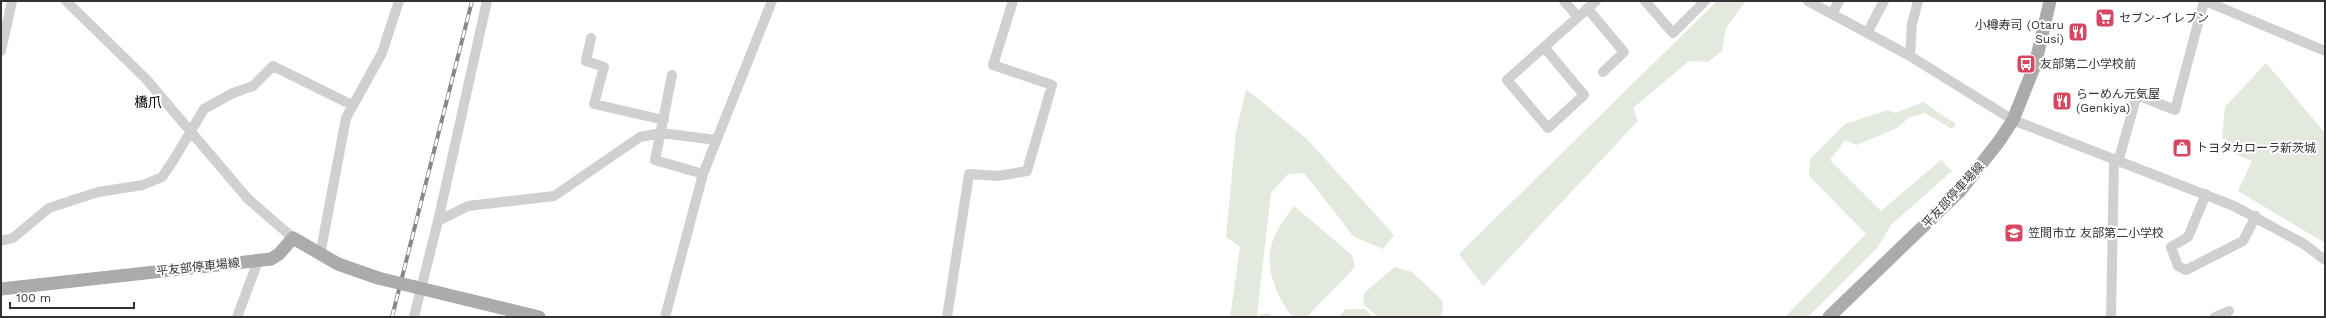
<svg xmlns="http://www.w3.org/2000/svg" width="2326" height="318" viewBox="0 0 2326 318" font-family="'Work Sans','Noto Sans JP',sans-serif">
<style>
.green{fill:#e4e9dd}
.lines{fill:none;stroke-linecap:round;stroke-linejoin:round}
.minor{stroke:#d0d0d0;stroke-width:10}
.major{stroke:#ababab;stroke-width:13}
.rail-casing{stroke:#888;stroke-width:4}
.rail{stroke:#fff;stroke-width:2.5;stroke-dasharray:8;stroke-linecap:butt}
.major-bridge{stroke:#ababab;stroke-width:13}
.labels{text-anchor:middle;stroke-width:4;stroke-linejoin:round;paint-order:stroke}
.poi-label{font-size:12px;fill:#333;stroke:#fff;text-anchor:start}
.street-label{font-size:12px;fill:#333;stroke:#fff}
.quarter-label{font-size:14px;fill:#000;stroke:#fff}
</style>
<rect width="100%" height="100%" fill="#fff"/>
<path class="green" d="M1717 1H1746L1726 28 1722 51 1708 62 1689 61 1633 108 1638 121 1483 286 1459 254Z
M2266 63 2325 133V243L2238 191 2252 161 2226 150 2228 140 2222 138 2225 107Z
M1246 89 1307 139 1394 235 1383 249 1354 237 1304 173 1288 174 1271 193 1257 316 1268 313 1274 317H1230L1240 247 1226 237 1236 132Z
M1923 102 1956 124 1952 129 1925 113 1910 117 1895 129 1857 145 1845 140 1830 160 1881 211 1941 160 1952 171 1891 225 1878 247 1808 317H1785L1866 234 1809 176 1810 159 1845 124 1888 110 1895 113Z
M1294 206 1352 255 1355 267 1307 317H1293C1277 299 1264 267 1272 243 1277 229 1285 218 1294 206Z
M1395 267 1412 272 1443 301 1442 315 1440 317H1378L1363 304 1364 293Z
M1346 309H1365L1373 317H1338Z"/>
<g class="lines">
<path class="minor" d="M66 1 146 79 248 199 293 238
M1564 1 1578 17 1596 1
M1645 1 1673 33 1705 1
M1808 1 1910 56 2013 120 2234 206 2304 244 2325 260
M2205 1 2325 51
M1587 8 1624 52 1603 72
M1832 14 1839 1
M1867 33 1884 1
M591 38 586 61 604 67 594 104 664 120
M1544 47 1584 95 1548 128 1507 80 1578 17
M1 51 12 1
M1910 56 1912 24 1918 1
M672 75 655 160 703 174
M2206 194 2188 237 2171 247 2178 266 2186 270 2243 241 2256 216
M438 221 468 206 554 196 640 137 661 133 717 140
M1 241 13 238 49 208 98 192 143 185 162 177 173 161 204 109 233 93 253 86 273 66 352 105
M320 255 346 118 382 53 399 1
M237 317 258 261
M414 317 438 221 487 1
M665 317 703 174 772 1
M947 317 969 174 998 176 1027 171 1052 85 993 65 1013 1
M2111 317 2114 161 2120 155 2137 95 2175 110 2204 1
M2215 317 2229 311"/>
<path class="major" d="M415 287 539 317
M1 289 271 259 279 254 293 238 338 264 378 278
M1829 317 1961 190 2000 140 2013 120 2035 65 2050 1"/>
<g class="rail-casing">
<path id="rail" d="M392 317 472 1"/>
</g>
<use href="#rail" class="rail"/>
<path class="major-bridge" d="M378 278 415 287"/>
</g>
<defs>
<g id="supermarket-square" transform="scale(1)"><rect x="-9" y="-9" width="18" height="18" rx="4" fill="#d64862" stroke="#fff"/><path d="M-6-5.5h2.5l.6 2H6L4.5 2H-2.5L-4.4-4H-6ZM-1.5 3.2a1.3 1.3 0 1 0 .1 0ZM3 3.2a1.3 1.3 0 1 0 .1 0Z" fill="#fff"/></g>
<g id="restaurant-square" transform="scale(1)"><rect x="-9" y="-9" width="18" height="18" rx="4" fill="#d64862" stroke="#fff"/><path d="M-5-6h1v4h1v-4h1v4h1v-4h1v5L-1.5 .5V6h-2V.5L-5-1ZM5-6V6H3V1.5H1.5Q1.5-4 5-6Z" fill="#fff"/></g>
<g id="bus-square" transform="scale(1)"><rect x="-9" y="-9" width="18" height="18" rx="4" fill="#d64862" stroke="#fff"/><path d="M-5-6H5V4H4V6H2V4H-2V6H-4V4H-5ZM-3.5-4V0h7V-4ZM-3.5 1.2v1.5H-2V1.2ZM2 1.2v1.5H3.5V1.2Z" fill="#fff"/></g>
<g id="shop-square" transform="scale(1)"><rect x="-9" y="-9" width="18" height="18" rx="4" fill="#d64862" stroke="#fff"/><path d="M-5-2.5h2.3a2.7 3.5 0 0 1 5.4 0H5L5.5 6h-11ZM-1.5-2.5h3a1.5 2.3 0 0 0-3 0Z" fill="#fff"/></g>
<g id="school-square" transform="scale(1)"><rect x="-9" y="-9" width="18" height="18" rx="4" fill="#d64862" stroke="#fff"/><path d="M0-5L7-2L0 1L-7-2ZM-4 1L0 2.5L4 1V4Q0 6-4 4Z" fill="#fff"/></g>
</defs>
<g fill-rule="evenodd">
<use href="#supermarket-square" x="2105" y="18"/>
<use href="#restaurant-square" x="2078" y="32"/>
<use href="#bus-square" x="2026" y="64"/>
<use href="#restaurant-square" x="2062" y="101"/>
<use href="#shop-square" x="2182" y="148"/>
<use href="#school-square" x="2014" y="233"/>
</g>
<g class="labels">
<g class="poi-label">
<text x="2119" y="22">セブン-イレブン</text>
<text x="2064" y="29" text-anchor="end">小樽寿司 (Otaru<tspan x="2064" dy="14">Susi)</tspan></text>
<text x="2040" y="68">友部第二小学校前</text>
<text x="2076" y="98">らーめん元気屋<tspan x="2076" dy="14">(Genkiya)</tspan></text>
<text x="2196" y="152">トヨタカローラ新茨城</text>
<text x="2028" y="237">笠間市立 友部第二小学校</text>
</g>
<g class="street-label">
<text transform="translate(1953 195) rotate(-47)" y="4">平友部停車場線</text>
<text transform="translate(198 267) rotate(-6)" y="4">平友部停車場線</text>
</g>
<g class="quarter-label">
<text x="148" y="107">橋爪</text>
</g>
</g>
<rect width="2326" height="318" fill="none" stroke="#333333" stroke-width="4"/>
<path d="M10 302v6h124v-6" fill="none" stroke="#333333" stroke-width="2"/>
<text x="16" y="302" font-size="12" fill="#333333" stroke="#ffffff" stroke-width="3" paint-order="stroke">100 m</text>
</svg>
